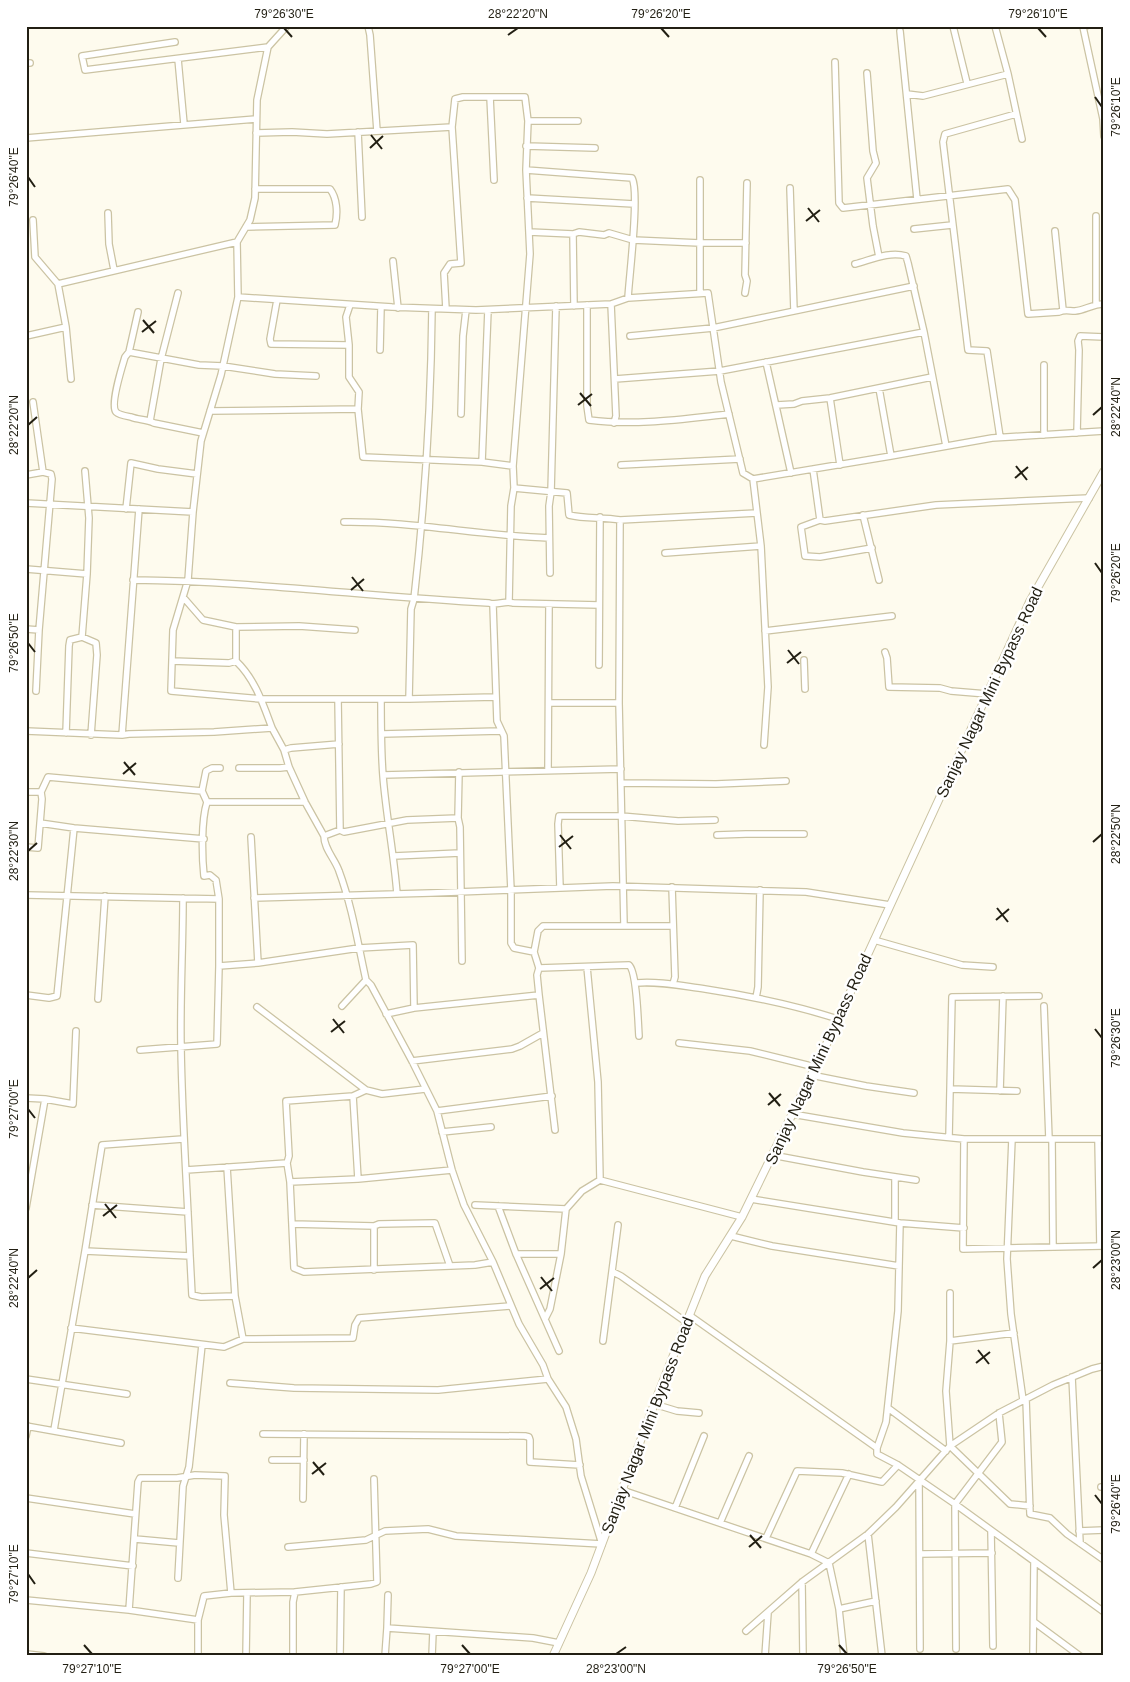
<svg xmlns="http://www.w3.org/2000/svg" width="1130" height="1682" viewBox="0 0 1130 1682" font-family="Arial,sans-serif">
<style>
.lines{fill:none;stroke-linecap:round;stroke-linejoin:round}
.minor-casing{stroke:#cbc3a3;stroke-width:8}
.tertiary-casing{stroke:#cbc3a3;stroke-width:9}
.minor{stroke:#fff;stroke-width:5.5}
.tertiary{stroke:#fff;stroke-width:7}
.ticks{fill:none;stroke:#221f13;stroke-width:2}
.labels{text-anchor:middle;stroke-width:5;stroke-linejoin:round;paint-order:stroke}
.street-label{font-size:16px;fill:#221f13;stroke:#fff}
.neatline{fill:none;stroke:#221f13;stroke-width:2}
.ticks-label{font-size:12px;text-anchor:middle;fill:#221f13}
</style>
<rect width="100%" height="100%" fill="#fefbee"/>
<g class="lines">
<g class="minor-casing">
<path id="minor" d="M287 26 268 47 257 100 255 198 250 220 237 242 238 297 221 375 201 441 193 512 188 580 173 630 171 691 261 699H409L495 697
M368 26 370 35 377 131
M953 26 967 83
M995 26 1008 74 1022 139
M1086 26 1083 27 1103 119 1104 136
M900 31 917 199
M175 42 82 56 85 70 268 47
M178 59 184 124
M835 62 839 203 843 208 1008 189 1015 200 1028 314 1059 312C1065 309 1069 311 1075 311 1085 310 1093 304 1104 304
M26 63H30
M867 73 873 151 876 163 867 178 873 226 879 257
M907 94 923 96 1008 74
M490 97 494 180
M528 121H578
M358 132 362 217
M256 133 292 132 327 134 452 127
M26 138 256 119
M526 146 595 148
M526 170 632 178C640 192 629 278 628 298
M700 180V293
M790 188 794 311
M527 198 634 204
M108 213 109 244 114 270
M1096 216V304
M33 220 35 257 58 284
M246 227 335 225C338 213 337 198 330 189H255
M914 229 952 225
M1055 231 1063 310
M529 232 573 234 579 232 604 235 609 233 633 240 700 243H746
M573 234 574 306
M393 261 398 308
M855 264C871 260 889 251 906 256L908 263 924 332
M745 293 747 281 745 275 747 183
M238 297 392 307 476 310 611 304 628 298 708 293 721 382 743 473 753 479 891 456 992 438 1104 431
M277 300 270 339 271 344 349 345
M611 304 616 416 614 423
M350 305 346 317 349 345V377L359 392 358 409 363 457 482 462 513 466
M587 305V406L589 420C636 426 682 419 729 414
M446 309 444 273 450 264 461 263 452 127 455 99 463 97H525L528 121 526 170 530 254 513 466 514 488 511 506 509 602
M138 312 129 352 125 357C122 367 110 405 116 412 119 415 126 416 131 417 138 420 147 419 154 423L203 433
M66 327 71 379
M26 336 66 327 58 284 237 242
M630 336 713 328 914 286
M380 350 381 307
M129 352 199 365 223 366 275 374 316 376
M766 362 791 473
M615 379 720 371 924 332 946 446
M879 388 891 456
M830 398 840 465
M33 402 43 472
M777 405 794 404 802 401 830 398 932 377
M210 411 358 409
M461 414 463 336 466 310
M150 421 161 359 178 293
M1077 433 1079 350 1078 341 1080 336 1104 337
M1044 435V365
M1000 437 987 351 968 350 943 142 945 134 1016 114
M482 462 488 310
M621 465 740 459
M813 469 820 520
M26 475 43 472 51 474 52 479 39 630 36 691
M753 479 761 546 768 687 764 745
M514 488 567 493 569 515C585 519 603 517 620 520L757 513
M26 503 193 512
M126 509 131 463 158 469 197 474
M863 515 879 580
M620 520 619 703 624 925
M344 522C413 521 481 536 549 538
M872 548 820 557 805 556 801 527 820 520 825 521 936 505 1089 498
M665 553 761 546
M26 569 87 574
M550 573 549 506 551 492 556 306
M133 580C252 581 370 597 489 603 497 606 505 600 513 603L599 605
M183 597 203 620 236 627 299 626 355 630
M493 605 497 721 504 736 511 890V943L514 948 534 952
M26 629 39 630
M765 631 892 616
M82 637 87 574 89 518 85 471
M885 652 887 658 889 687 940 688 951 691 987 694
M804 660 805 689
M172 661 229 663 236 661
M599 665 600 517
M338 699 340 830
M381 699C381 724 381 750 383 776 386 815 394 854 397 894
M409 699 411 609 414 599C425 502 431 406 432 309
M549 703H619
M272 728 284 750 289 767 305 802 324 836C324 849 335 859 339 871 352 906 358 944 366 980L371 985 412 1061 437 1111 452 1170 464 1205 493 1262 519 1324 543 1365 548 1379 566 1407 576 1439 581 1476 602 1544 456 1536 428 1529 385 1531 366 1540 288 1547
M26 731 122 735 129 734 214 732 272 728C263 704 255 679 236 661V627
M66 733 69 646 70 640 82 637 96 643 97 655 91 735
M382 734 500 731
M122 735 139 509
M284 750 291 748 339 744
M220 768H212L206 771 202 791 207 802C201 821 202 857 204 876L210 875 216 880 219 899V966L258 963 359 948 413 945 414 1008
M239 768H280L289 767
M548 770 549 604
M459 772 458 818 460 827 462 961
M383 775 621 769
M621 783 716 784 786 781
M26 792H41
M207 802H305
M40 823 74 828 204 839
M717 835 746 834H804
M324 836 340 830 344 832 407 820 458 818
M251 837 258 963
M26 847 38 848 42 799 41 792 48 777 202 791
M394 856 460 853
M672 887 675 977 673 984
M560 888 558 824 559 816H621L678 821 715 820
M26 895 219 899
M183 898C183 948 180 997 181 1047 182 1117 187 1186 190 1256
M254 898 431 893 613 886 806 892 890 905
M874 940 962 965 993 967
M539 968 629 965C637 972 638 1023 639 1036
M636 983C659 981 682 986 705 989 751 996 794 1005 838 1019
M26 995 49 998 57 996 74 828
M756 998 758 987 760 890
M98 999 105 896
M342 1006 366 980
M1044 1006 1049 1139
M257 1007 366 1090 382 1094 425 1089
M386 1014 414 1008 539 995
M679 1043 750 1051 815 1067
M140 1050 217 1044 219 966
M412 1061 512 1049 520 1046 543 1033
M811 1075 866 1086 914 1093
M950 1089 1017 1091
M366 1090 353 1096 286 1101 289 1156 287 1163 290 1182 294 1268 304 1272 475 1265 493 1262
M1000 1091 1003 996
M353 1096 358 1179
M26 1098 45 1099 73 1104 76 1031
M437 1111 552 1096
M792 1114 903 1133 964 1139H1104
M555 1130 539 995 537 975 539 968 534 952 538 931 543 926H673
M442 1132 491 1127
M949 1137 952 997 1039 996
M964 1139 963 1249 1104 1246
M1012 1139 1007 1259 1011 1314 1023 1400
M1052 1139 1053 1247
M1098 1140 1100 1246
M772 1155 863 1172 916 1180
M227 1167 235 1296 243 1339
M186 1170 287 1163
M600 1180 742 1217
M290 1182 358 1179 452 1170
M751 1199 900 1223 964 1228
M92 1205 188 1212
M475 1205 566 1209
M498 1206 516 1254 559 1351
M26 1208 45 1099
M895 1222V1177
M900 1223 898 1311 886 1422 877 1448V1454L898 1465 955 1504 1104 1612
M292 1224 374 1226 379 1224 435 1223 450 1266
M374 1226V1270
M731 1236 772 1246 899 1266
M85 1251 102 1145 183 1139
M516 1254H561
M613 1272 621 1276 686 1322
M950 1293V1341L946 1391 950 1446 1010 1504 1030 1506
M689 1315 877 1448
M545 1319 550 1309 561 1254 566 1209 582 1191 600 1180 598 1082 587 967
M71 1328 224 1347 243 1339 353 1338 355 1325 359 1318 511 1306
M603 1341 618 1225
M950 1341 1014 1333
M1072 1377 1080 1543
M26 1379 127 1394
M230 1383 294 1388 438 1390 548 1379
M1026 1399 1030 1514 1050 1518 1067 1534 1104 1560
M654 1404 677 1411 699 1413
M888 1408 946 1451
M26 1426 121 1443
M54 1430 85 1251 190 1256 192 1295 201 1297 235 1296
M263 1434 525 1436 529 1437 530 1440V1462L580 1465
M26 1436 28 1426
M272 1460H304
M919 1480 920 1649
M1101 1487H1104
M622 1490 811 1554 829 1563
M26 1498 135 1514
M303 1499 304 1434
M675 1508 704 1436
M720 1523 749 1456
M991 1531 993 1646
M1079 1531 1104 1530
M868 1534 882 1656
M766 1538 797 1471 842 1473 882 1482 898 1465
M135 1539 179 1543
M26 1553 133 1566
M811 1554 849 1474
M920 1554 992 1553
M829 1563 839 1609 844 1656
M178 1578 183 1486 189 1467 202 1345
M802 1582 803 1656
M26 1600 129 1610 198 1620
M839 1609 876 1601
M129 1610 138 1482 140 1478H177L195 1475 225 1476 224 1515 231 1593
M1034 1622 1080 1656
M387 1628 533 1638 559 1643
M746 1631 802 1582 868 1534 896 1507 950 1446 999 1413 1053 1385 1092 1369 1104 1366
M956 1649 955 1504 1002 1442 999 1413
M27 1654 44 1656
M198 1656V1620L204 1596 231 1593 295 1592 371 1584 377 1582 374 1479
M246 1656 247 1594
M293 1656V1602L295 1592
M340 1656 341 1587
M385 1656 387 1628 388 1595
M432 1656 433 1632
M765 1656 768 1613
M1033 1656 1034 1562"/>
</g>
<g class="tertiary-casing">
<path id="tertiary" d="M553 1656 591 1573 658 1394 705 1276 742 1217 827 1043 1030 601 1104 471"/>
</g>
<use href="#minor" class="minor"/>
<use href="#tertiary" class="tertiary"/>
</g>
<path class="ticks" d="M284 28 292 37M661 28 669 37M1038 28 1046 37M508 35 518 28M1095 97 1102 107M371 135 382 149M370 148 383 136M28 177 35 187M808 208 819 222M806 221 820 210M143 320 154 333M142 332 156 321M580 393 591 406M578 405 592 394M1093 415 1102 407M28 425 37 417M1016 466 1027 480M1015 478 1028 467M1095 563 1102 573M352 577 363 591M351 590 364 579M28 643 35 652M788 650 799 664M787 663 801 652M124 762 135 775M123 774 136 763M560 835 571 849M1093 842 1102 834M559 847 573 836M28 851 37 843M997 908 1008 922M996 920 1009 909M333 1019 344 1033M1095 1029 1102 1038M331 1032 345 1021M769 1093 780 1106M768 1105 781 1094M28 1109 35 1118M105 1204 116 1218M103 1216 117 1205M1093 1268 1102 1260M541 1277 552 1291M28 1278 37 1270M540 1289 554 1278M978 1350 989 1364M976 1363 990 1352M313 1462 324 1475M312 1474 326 1463M1095 1495 1102 1504M750 1535 761 1548M749 1547 762 1536M28 1574 35 1584M84 1645 92 1654M462 1645 470 1654M839 1645 847 1654M616 1654 626 1647"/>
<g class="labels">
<g class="street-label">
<text transform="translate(989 692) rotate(-65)" y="6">Sanjay Nagar Mini Bypass Road</text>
<text transform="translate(818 1059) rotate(-65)" y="6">Sanjay Nagar Mini Bypass Road</text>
<text transform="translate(647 1425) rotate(-69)" y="6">Sanjay Nagar Mini Bypass Road</text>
</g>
</g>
<rect width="1130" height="1682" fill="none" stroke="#ffffff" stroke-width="55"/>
<rect x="28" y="28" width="1074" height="1626" class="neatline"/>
<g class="ticks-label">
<text x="284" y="18">79°26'30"E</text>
<text x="518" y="18">28°22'20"N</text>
<text x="661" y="18">79°26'20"E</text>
<text x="1038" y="18">79°26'10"E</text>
<text transform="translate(1116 107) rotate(-90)" y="4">79°26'10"E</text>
<text transform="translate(14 177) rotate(-90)" y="4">79°26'40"E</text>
<text transform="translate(1116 407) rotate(-90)" y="4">28°22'40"N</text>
<text transform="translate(14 425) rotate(-90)" y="4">28°22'20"N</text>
<text transform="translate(1116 573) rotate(-90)" y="4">79°26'20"E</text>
<text transform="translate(14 643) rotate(-90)" y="4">79°26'50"E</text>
<text transform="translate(1116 834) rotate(-90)" y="4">28°22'50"N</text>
<text transform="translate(14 851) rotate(-90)" y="4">28°22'30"N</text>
<text transform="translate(1116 1038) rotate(-90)" y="4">79°26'30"E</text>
<text transform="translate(14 1109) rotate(-90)" y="4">79°27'00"E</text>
<text transform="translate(1116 1260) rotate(-90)" y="4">28°23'00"N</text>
<text transform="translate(14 1278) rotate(-90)" y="4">28°22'40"N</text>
<text transform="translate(1116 1504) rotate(-90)" y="4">79°26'40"E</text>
<text transform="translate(14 1574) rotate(-90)" y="4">79°27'10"E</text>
<text x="92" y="1673">79°27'10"E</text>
<text x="470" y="1673">79°27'00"E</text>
<text x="616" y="1673">28°23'00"N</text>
<text x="847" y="1673">79°26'50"E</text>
</g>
</svg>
